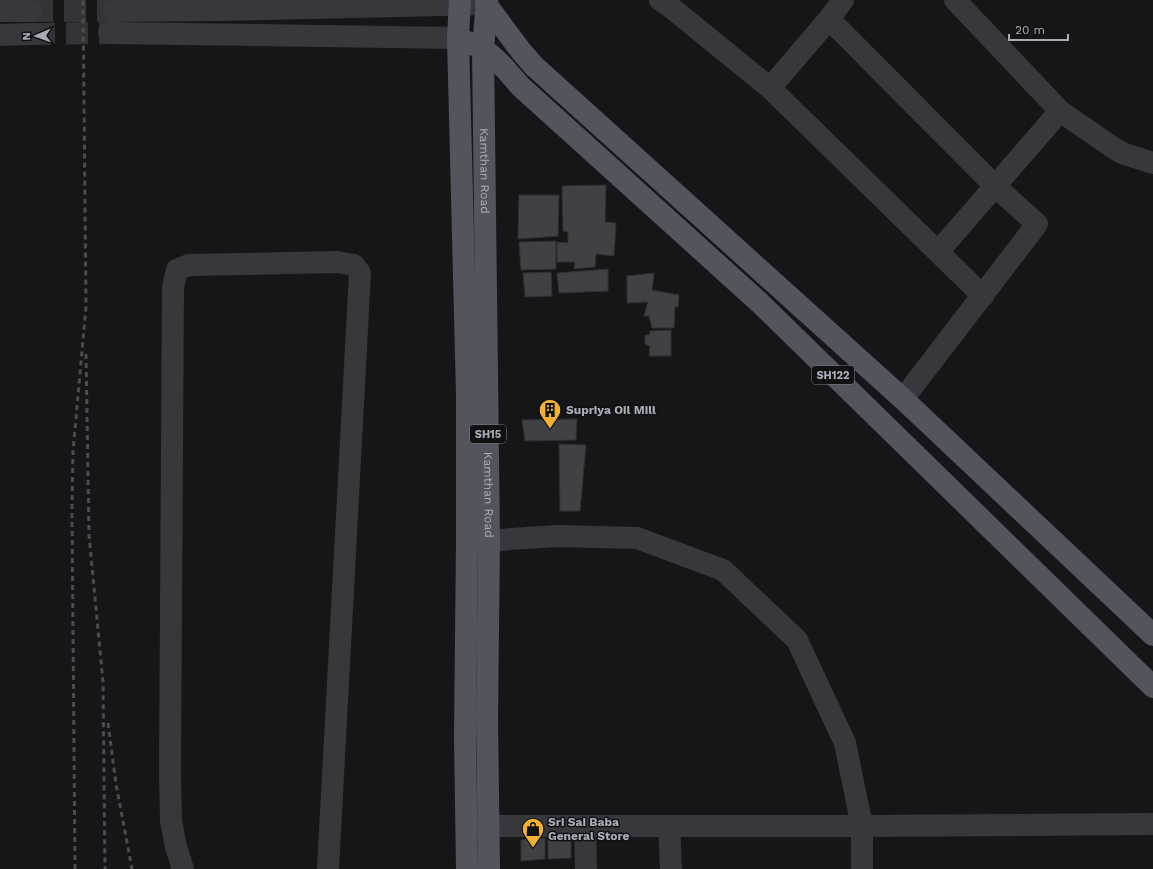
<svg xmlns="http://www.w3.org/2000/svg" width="1153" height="869" viewBox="0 0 1153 869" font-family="'Work Sans',sans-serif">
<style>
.building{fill:#404145;stroke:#303034}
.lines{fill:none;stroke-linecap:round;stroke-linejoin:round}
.minor-tunnel{stroke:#333438;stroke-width:22;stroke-dasharray:22 11;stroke-linecap:butt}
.minor{stroke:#37383d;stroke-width:22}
.major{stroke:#53555c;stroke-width:22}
.rail{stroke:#4a4c52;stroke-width:3;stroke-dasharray:5 4;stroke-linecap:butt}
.labels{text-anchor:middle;stroke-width:3;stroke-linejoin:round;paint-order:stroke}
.shield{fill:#111113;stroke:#7b7e86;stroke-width:1}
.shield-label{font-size:11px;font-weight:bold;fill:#a8adb8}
.street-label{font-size:12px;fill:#a8adb8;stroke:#111113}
.poi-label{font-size:12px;font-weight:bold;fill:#a8adb8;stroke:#111113;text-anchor:start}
</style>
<rect width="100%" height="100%" fill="#161618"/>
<path class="building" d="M606 185 605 222 616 223 614 256 596 254 595 267 574 269 575 262H557V242L568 243V232L563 231 562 186Z
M519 195H559L558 236 518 239Z
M556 241V269L521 270 519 242Z
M608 269V291L559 293 557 273Z
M551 272 552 296 525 297 523 273Z
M654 273 652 290 679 295 678 307H675L674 328H652L649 316H644L648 302 627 303V276Z
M671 330V356H649L650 346 645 344V335H649L650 331Z
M577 419 576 440 525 441 522 420Z
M559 444 586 445 580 511H560Z
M571 837V858L548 859V839Z
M545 838V859L521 861V840Z"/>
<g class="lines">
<path class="minor-tunnel" d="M31 11H113
M33 34 109 33"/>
<path class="minor" d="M660 0 668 5 770 88 983 296
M955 0 1060 111
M0 11H31
M113 11 219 10 486 4
M829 19 995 186 1037 224 903 399
M109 33 458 38
M0 35 33 34
M770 88 829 19 843 0
M938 252 1060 111 1112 147 1122 153 1153 163
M469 542 557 536 637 538 723 570 797 640 845 743 862 826V869
M585 826 586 869
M669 826 671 869
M470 829 488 826H862L1153 824
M183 869 176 847 171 821 170 772 173 287 177 270 189 265 337 262 354 265 360 273 328 869"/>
<g class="major">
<path d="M460 0 458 38 467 394V542L465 736 467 869"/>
<path id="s1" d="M487 0 483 49 489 540 487 719 489 869"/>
<path d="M486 4 521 51 534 66 903 399 1153 635"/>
<path d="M458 38C466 42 477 45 484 50 498 59 509 73 520 86L760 303 1153 687"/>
</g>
<path class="rail" d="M86 354 89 535 103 682 105 869
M108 723 116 784 132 869
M75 869 72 509 73 451 86 307 83 0"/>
</g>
<defs>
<g id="building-pin" transform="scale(1.15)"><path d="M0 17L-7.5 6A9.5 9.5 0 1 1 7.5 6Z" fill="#f2b134" stroke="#111113"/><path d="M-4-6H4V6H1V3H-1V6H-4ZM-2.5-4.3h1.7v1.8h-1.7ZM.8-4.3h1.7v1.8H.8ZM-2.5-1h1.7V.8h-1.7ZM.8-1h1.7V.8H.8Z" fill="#111"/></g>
<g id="shop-pin" transform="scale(1.15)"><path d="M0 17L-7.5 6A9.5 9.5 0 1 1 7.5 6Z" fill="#f2b134" stroke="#111113"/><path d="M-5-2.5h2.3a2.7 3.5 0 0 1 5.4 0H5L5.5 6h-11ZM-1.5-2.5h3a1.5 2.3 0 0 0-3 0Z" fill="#111"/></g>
</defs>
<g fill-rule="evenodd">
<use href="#building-pin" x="550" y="410"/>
<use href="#shop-pin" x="533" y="829"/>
</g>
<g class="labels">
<g class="shield">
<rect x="812" y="366" width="42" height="18" rx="3"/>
<rect x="470" y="425" width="36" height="18" rx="3"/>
</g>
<g class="shield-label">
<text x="833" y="379">SH122</text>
<text x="488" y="438">SH15</text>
</g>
<g class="street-label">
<text dy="4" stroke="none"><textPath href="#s1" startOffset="171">Kamthan Road</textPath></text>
<text dy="4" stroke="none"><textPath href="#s1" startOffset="495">Kamthan Road</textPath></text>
</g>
<g class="poi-label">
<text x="566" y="414">Supriya Oil Mill</text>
<text x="548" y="826">Sri Sai Baba<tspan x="548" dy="14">General Store</tspan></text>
</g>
</g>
<g transform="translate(36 36) rotate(268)" stroke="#111113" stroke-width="3" paint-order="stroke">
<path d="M0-3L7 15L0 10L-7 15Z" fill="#a8adb8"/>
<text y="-6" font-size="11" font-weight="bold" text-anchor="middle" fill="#a8adb8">N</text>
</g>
<path d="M1009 34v6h59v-6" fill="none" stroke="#a8adb8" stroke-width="2"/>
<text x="1015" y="34" font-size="12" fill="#a8adb8" stroke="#111113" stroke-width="3" paint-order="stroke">20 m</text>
</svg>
